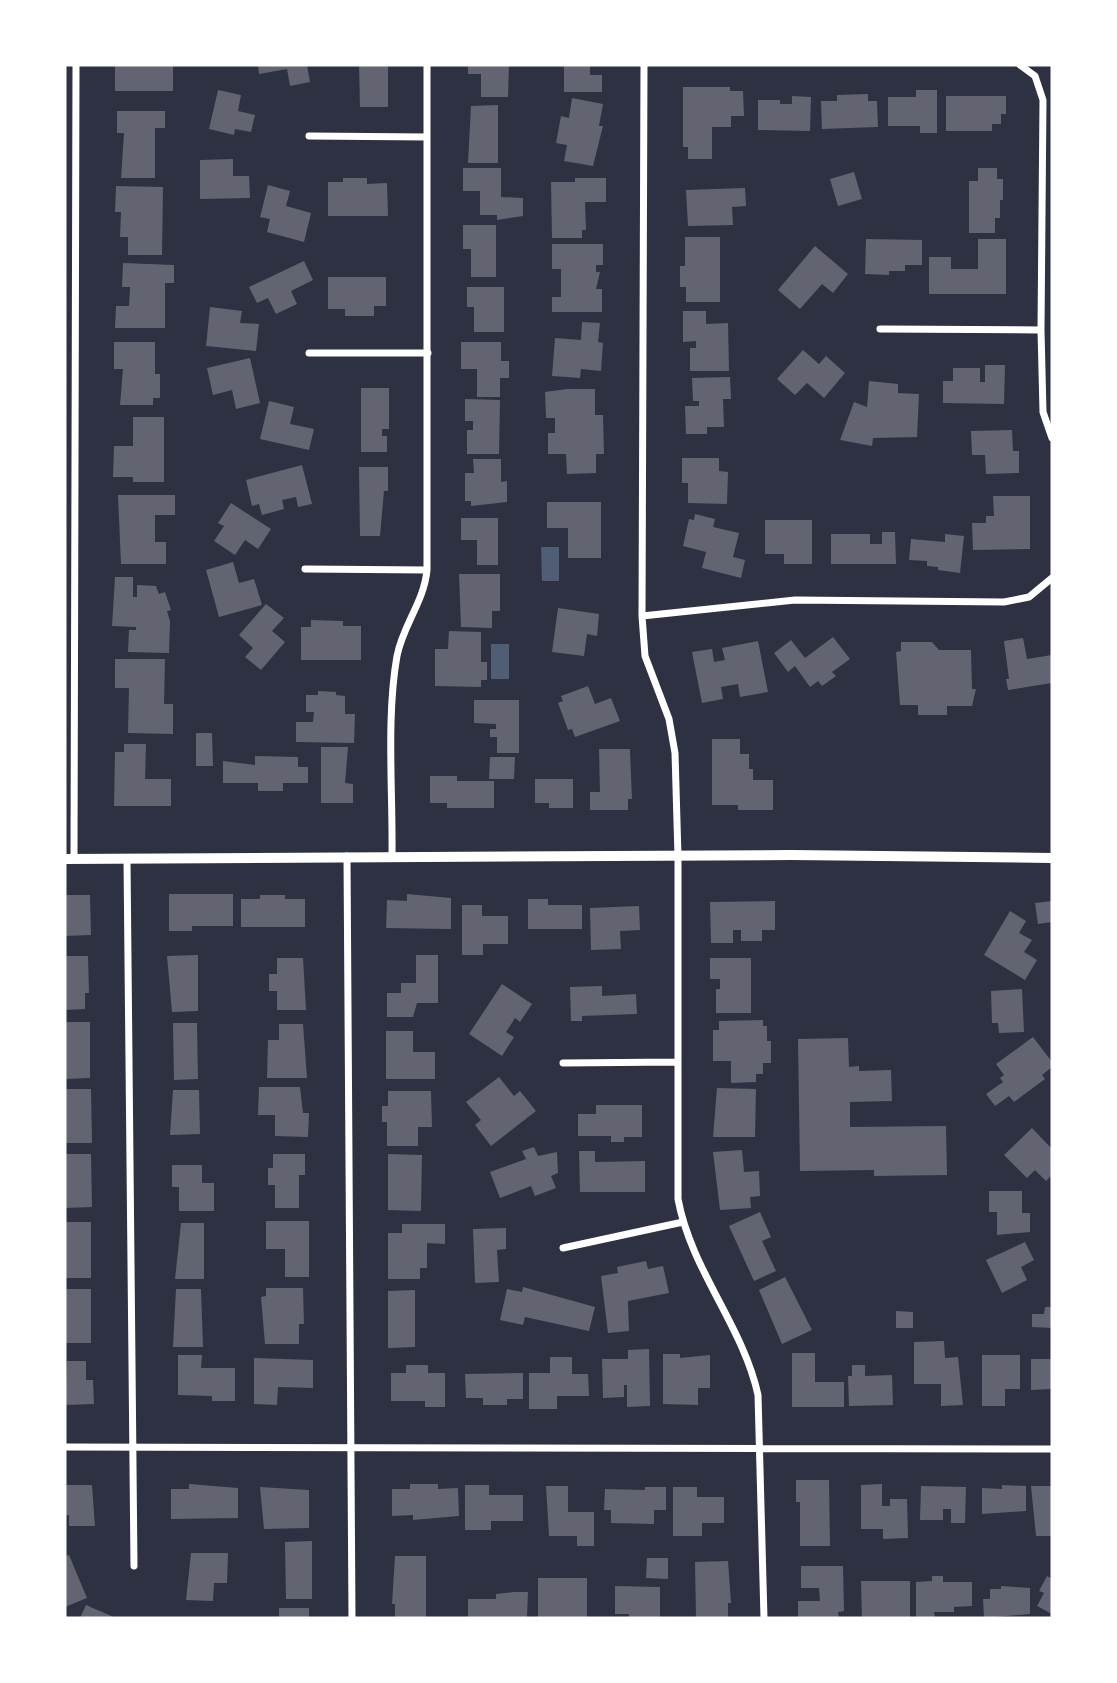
<svg xmlns="http://www.w3.org/2000/svg" width="1117" height="1683" viewBox="0 0 1117 1683" font-family="'Golos Text',sans-serif">
<style>
.water{fill:#4f5d75}
.building{fill:#626471}
.lines{fill:none;stroke-linecap:round;stroke-linejoin:round}
.minor{stroke:#fff;stroke-width:7}
.tertiary{stroke:#fff;stroke-width:10}
</style>
<rect width="100%" height="100%" fill="#2d3142"/>
<path class="water" d="M541 547H559V581H542Z
M491 644H509V679H491Z"/>
<path class="building" d="M173 65V91H115V66Z
M258 65H307L310 82 290 86 287 69 259 74Z
M359 65H388V107H360Z
M468 65H509L508 97H481V74H468Z
M564 65H590V75H602V92H564Z
M683 87H730V91H743L744 116H731V127H712V159H688V147H683Z
M218 90 241 95 238 111 255 115 251 132 235 129 234 135 209 129Z
M916 90H937V133H920V126H888V97H916Z
M868 94V101H877L878 127 822 129 821 101H837V95Z
M792 96 811 97 810 131 758 130V100H780V104H792Z
M946 96H1006V114H1001V124H992V131H946Z
M572 98 603 104 599 126H603L593 166 564 161 567 145 556 143 561 116 569 118Z
M498 105V163H468L471 106Z
M117 111H165V128H155V178H121L124 133H117Z
M233 159V176H249L250 198 200 199V160Z
M463 168H501V197L523 198V216L497 220V215H480V191H463Z
M978 168H997V179H1003V200H1000V218H995V233H969V181H978Z
M854 172 862 199 838 206 830 179Z
M343 178H367V184L387 183 388 216H328V182H343Z
M575 178H606V202H585L586 230H582V238H552L551 182H575Z
M268 185 290 191 286 206 311 213 304 242 267 232 270 219 260 217Z
M116 186 163 187 162 255H128V237H120L121 212H115Z
M745 188 746 206 732 207 733 225 688 226 686 190Z
M463 225H496V277H471V249H463Z
M685 237H720V302H686V287H680V266H685Z
M866 239 922 240V265H905V271H889V275L865 274Z
M978 239H1006V294H929V257H951V269H978Z
M552 244H603V265H596V272H600L596 289H602V312H552V297H561V269H552Z
M815 246 848 274 833 293 822 284 800 309 778 290Z
M304 261 313 280 291 291 297 304 276 314 268 298 257 303 249 287Z
M123 263 174 265V283H165V328H115L116 306H129L130 287H122Z
M328 277H386V306H374V316H345V309H328Z
M467 287H504V332H474V307H467Z
M210 307 242 311 240 323 259 324 256 351 206 346Z
M683 311H706V324L728 323 729 371H690V348H696V341L683 342Z
M582 322 600 323 598 342 603 343 601 371 581 369 580 378 552 376 555 338 581 340Z
M114 342H155V374H160V398H153V405H120L123 369H114Z
M461 342H501V361H509V378H500V397H477V369H461Z
M803 350 819 364 826 356 845 373 824 398 807 383 795 395 777 379Z
M250 358 260 403 236 409 232 390 213 395 207 368Z
M985 365H1005L1004 404 943 403V381H953V368H980V382H985Z
M730 377 731 399H723L724 427H707V434H686L685 406H699V401H693L692 378Z
M869 381 898 384V393L919 394 917 437 873 438 872 446 840 440 854 402 867 407Z
M361 388H389V429H382V436H387V452H361Z
M567 389H595V415H603L604 454H596V473L567 474 566 454H548V433H555V418H546L545 392Z
M465 399 500 400 499 454H467V430H473V421H465Z
M269 401 294 407 290 424 314 429 309 450 260 439Z
M133 417H164V482H133V477H113L114 446H133Z
M1012 430 1013 451H1019V473L986 474 985 455H972L971 431Z
M682 458H719V471L728 472 727 504 688 503V483H682Z
M473 459H501V482L507 481V502L471 506V501H465V473H474Z
M302 465 312 504 298 507 296 497 282 500 284 509 262 515 259 504 252 506 246 480Z
M359 467H388V491H384L380 536H360Z
M118 495H175V515H155V542H166V564H121Z
M993 496H1030V549L973 550 972 523H986V516H994Z
M547 502H601V558H568V528H547Z
M231 503 271 529 258 549 245 540 235 555 214 541 224 526 218 523Z
M695 514 715 519 713 527 739 533 733 557 745 560 741 578 702 568 706 552 683 546 689 519 694 520Z
M461 518H498V565H477V540H461Z
M765 520H812V564H784V554H765Z
M882 532H895L896 564H831V534H870V544H882Z
M945 534 964 536 960 573 938 570V567L927 566V561L909 560 911 539 945 542Z
M233 562 239 583 254 579 262 605 219 617 206 570Z
M459 574H500V611H492V628L461 627Z
M115 577H133V597H137V585L156 586 159 594 165 592 171 610 167 611 170 621 169 653 128 652 129 630H136V627L112 626Z
M266 604 284 618 272 631 285 642 261 670 245 657 253 648 239 635Z
M558 608 599 614 597 636 587 634 584 656 552 652Z
M311 620 343 621V626H361V660H301V627H311Z
M449 631 481 632V662H487V680H481V687L435 686V649H448Z
M833 637 850 659 832 672 836 676 822 686 818 681 810 687 795 666 788 672 774 653 791 640 805 658Z
M1023 638 1027 659 1052 655V683L1008 690 1006 679H1009L1004 641Z
M758 641 768 692 740 697 738 684 721 687 723 699 702 703 692 652 712 649 714 662 725 660 722 648Z
M901 642H932L939 650H971L972 689H976L972 706H947V715H918V705H900L896 652 901 651Z
M115 659H165L164 704H173V734L128 733 129 688H115Z
M588 686 595 704 611 698 620 721 575 737 572 729 568 730 558 703 563 701 561 696Z
M318 691 336 692V695L345 696V714H355L354 743 296 742V722H313L314 712H306V695H318Z
M474 700H519V753H497V737H490V729H496V724L474 723Z
M196 733H212L213 766H196Z
M712 739H740V754H749V769H753V780H773V810H738V805H712Z
M124 744H146L145 779H171V806H114L115 752H124Z
M321 747H348L345 783 353 784V803H321Z
M599 749H630L632 799H628V810H590V792H600Z
M255 756 298 757V767H308V783H283V791H258V783H223V761L255 765Z
M490 757H515L514 779H489Z
M430 776H457V781H494V808H447V803H430Z
M535 779H573V808H549V803H535Z
M169 894H233V926H192V931H169Z
M407 894 451 898V929L386 928 387 900 407 901Z
M65 895H90L91 935 65 936Z
M260 895H285V899H305V927H241V899H260Z
M528 899H548V905H582V929H528Z
M775 901V930H762V941H741V930H733V943H711L710 902Z
M1052 901V922L1038 924 1035 903Z
M462 905H482V916H508V944H483V955H462Z
M639 906 640 930 620 931 621 949 591 950 590 908Z
M1010 911 1026 921 1019 933 1032 940 1024 952 1037 960 1025 980 984 955Z
M198 955V1011L172 1012 167 956Z
M416 955H438V1003H417L413 1017H387V993H401V983H416Z
M66 956H88L89 993H85V1009L65 1010Z
M277 958H303L306 1010H277V991H269V974H277Z
M710 958H751V1013H716V989H720V979H710Z
M502 984 532 1004 520 1022 515 1018 506 1032 514 1037 502 1056 469 1034Z
M602 986V996L636 994 637 1014 582 1016V1021H571L570 987Z
M1022 989 1024 1032 999 1033 998 1023H992L991 991Z
M763 1020V1026H767V1041H771V1063H763V1074H756V1082L731 1083V1061H713V1030H719V1021Z
M65 1022H90V1078L66 1079Z
M173 1023H197L198 1079 174 1080Z
M279 1024H303L307 1078H267L268 1040H279Z
M386 1031H413V1052H435V1079H386Z
M1033 1037 1052 1062V1067L1042 1075 1045 1079 1014 1102 1009 1096 995 1106 986 1094 1003 1082 1000 1078 1004 1075 996 1064Z
M848 1038 849 1067 859 1066V1071L891 1070 892 1101 850 1102V1127L946 1126 947 1175 874 1176V1170L800 1171 798 1039Z
M499 1077 514 1096 520 1091 536 1111 491 1146 475 1125 481 1120 466 1102Z
M259 1087H300L303 1113H309L308 1137 275 1136V1115H258Z
M717 1088 756 1089 755 1137H713Z
M65 1089H91L92 1143H65Z
M173 1090H199L200 1134 170 1135Z
M388 1091H431L432 1127H418V1146H387V1122H382V1106H388Z
M596 1105H642V1137H624V1142H611V1136H578V1114H596Z
M1032 1128 1052 1149V1175L1046 1181 1035 1170 1027 1178 1004 1155Z
M534 1147 538 1156 557 1152 558 1173 551 1176 556 1188 535 1196 531 1186 500 1198 490 1172 526 1159 522 1151Z
M742 1150 744 1172 759 1171 760 1196 750 1197 751 1208 720 1210 713 1152Z
M579 1151H595V1162L645 1161V1192H580Z
M65 1154H91L92 1207 65 1208Z
M273 1154H305V1175H299V1208H275V1185H268V1168H273Z
M388 1154 422 1155 421 1211 388 1210Z
M172 1165H202V1183H214V1211H179V1187H172Z
M989 1191H1022V1213H1030V1232L997 1235V1212H989Z
M760 1212 771 1237 762 1241 776 1271 754 1281 729 1226Z
M266 1221H309V1277H285V1249H266Z
M65 1222H91V1278H66Z
M181 1223H204V1279H175Z
M402 1224H445V1244L427 1243V1268H420V1279H388V1233H402Z
M506 1228V1249L497 1250 499 1282 475 1283 473 1229Z
M1025 1242 1034 1260 1021 1267 1027 1280 1002 1293 986 1260Z
M646 1261 648 1269 663 1266 669 1293 628 1301 629 1331 608 1333 601 1276 618 1273 617 1267Z
M785 1277 812 1330 782 1344 759 1290Z
M523 1287 595 1307 589 1331 525 1317 523 1325 500 1320 507 1289 522 1292Z
M266 1288H303L304 1324H299V1344H265L261 1297 266 1296Z
M65 1289H91V1343H65Z
M176 1289H201L203 1347H173Z
M415 1290V1347L388 1348V1291Z
M1045 1307H1052V1328L1032 1327V1314H1044Z
M896 1311 913 1312V1328H896Z
M944 1341 945 1358 958 1357 963 1405 941 1406V1384H914V1342Z
M649 1349 650 1406 627 1407V1385H624V1397L603 1398 602 1359H628V1350Z
M792 1353H815V1382H844V1407H792Z
M663 1354H680V1358L710 1355V1388H698V1405L663 1404Z
M178 1355H202L201 1368H235V1401H212V1396L178 1395Z
M982 1355H1020V1389H1005V1406H982Z
M550 1357H572V1374H588L589 1396H557V1409H529V1373H550Z
M254 1358 313 1360V1388L278 1387 277 1405 254 1404Z
M1031 1359H1052V1389L1031 1390Z
M67 1361H86V1380H93L94 1404 65 1405Z
M406 1365H428V1373H445V1407H425V1401H391V1373H406Z
M852 1365H865V1376L892 1375 893 1405 849 1406 848 1376H852Z
M523 1373V1399H507V1405H483V1398H466L465 1374Z
M796 1480H829L830 1546H800V1502H796Z
M189 1484 238 1488V1518L171 1519V1489H189Z
M410 1484H438V1489L458 1488 459 1516 413 1520V1515L392 1516V1489H410Z
M882 1484V1506H890V1499H907L908 1538 883 1539V1529H861V1485Z
M65 1485H92L95 1526H69V1515H65Z
M465 1485H489V1495H523V1521H491V1530H465Z
M1002 1485 1026 1486V1511L982 1514V1488L1002 1489Z
M546 1486H568V1512H594V1546H577V1536H549Z
M921 1486 966 1487 965 1523H951V1509H943V1520H920Z
M1031 1486H1052V1536H1036Z
M260 1487 309 1490V1528L264 1529Z
M645 1487H666V1510H654V1524L611 1523V1510H604L605 1489 645 1490Z
M673 1487H697V1497H724V1523H702V1536H673Z
M312 1541V1599H286L285 1542Z
M191 1553H228L227 1583H214L213 1601 186 1600Z
M69 1555 87 1598 65 1607V1556Z
M395 1556H426V1618H395V1604H392Z
M647 1558H668V1579L646 1578Z
M728 1561 731 1603H728V1618H696L695 1562Z
M801 1566H843L844 1611 838 1612 839 1618H798V1601H820L819 1588H801Z
M932 1576H943V1582H972V1606L954 1607V1612H934L935 1618H916V1582L932 1581Z
M1047 1576 1052 1579V1614L1037 1606 1044 1593 1039 1591Z
M538 1578H587V1617L538 1618Z
M861 1581H910V1618H862Z
M615 1586 660 1587V1618H629V1614H615Z
M1001 1586 1030 1588V1614L984 1618 983 1599H990V1589H1001Z
M514 1592H528L527 1618H468V1599H496V1594Z
M86 1605 116 1618H80Z
M279 1608H309V1618H279Z"/>
<g class="lines">
<path class="minor" d="M644 65 642 616 645 656 669 719 675 753 678 856V1199C691 1270 743 1326 758 1395L764 1618
M1020 65 1035 76 1043 100 1041 330 1043 412 1052 438
M309 136 427 137
M880 329 1041 330
M309 353H428
M305 569 427 570
M642 616 795 600 1004 602 1029 597 1052 578
M347 856 352 1618
M392 856C393 793 386 717 397 656 403 625 424 602 427 570V65
M74 859 76 65
M127 859 134 1566
M563 1063 676 1062
M563 1248 683 1222
M65 1447 1052 1449"/>
<path class="tertiary" d="M65 859 791 855 1052 858"/>
</g>
<rect width="1117" height="1683" fill="none" stroke="#ffffff" stroke-width="133"/>
</svg>
